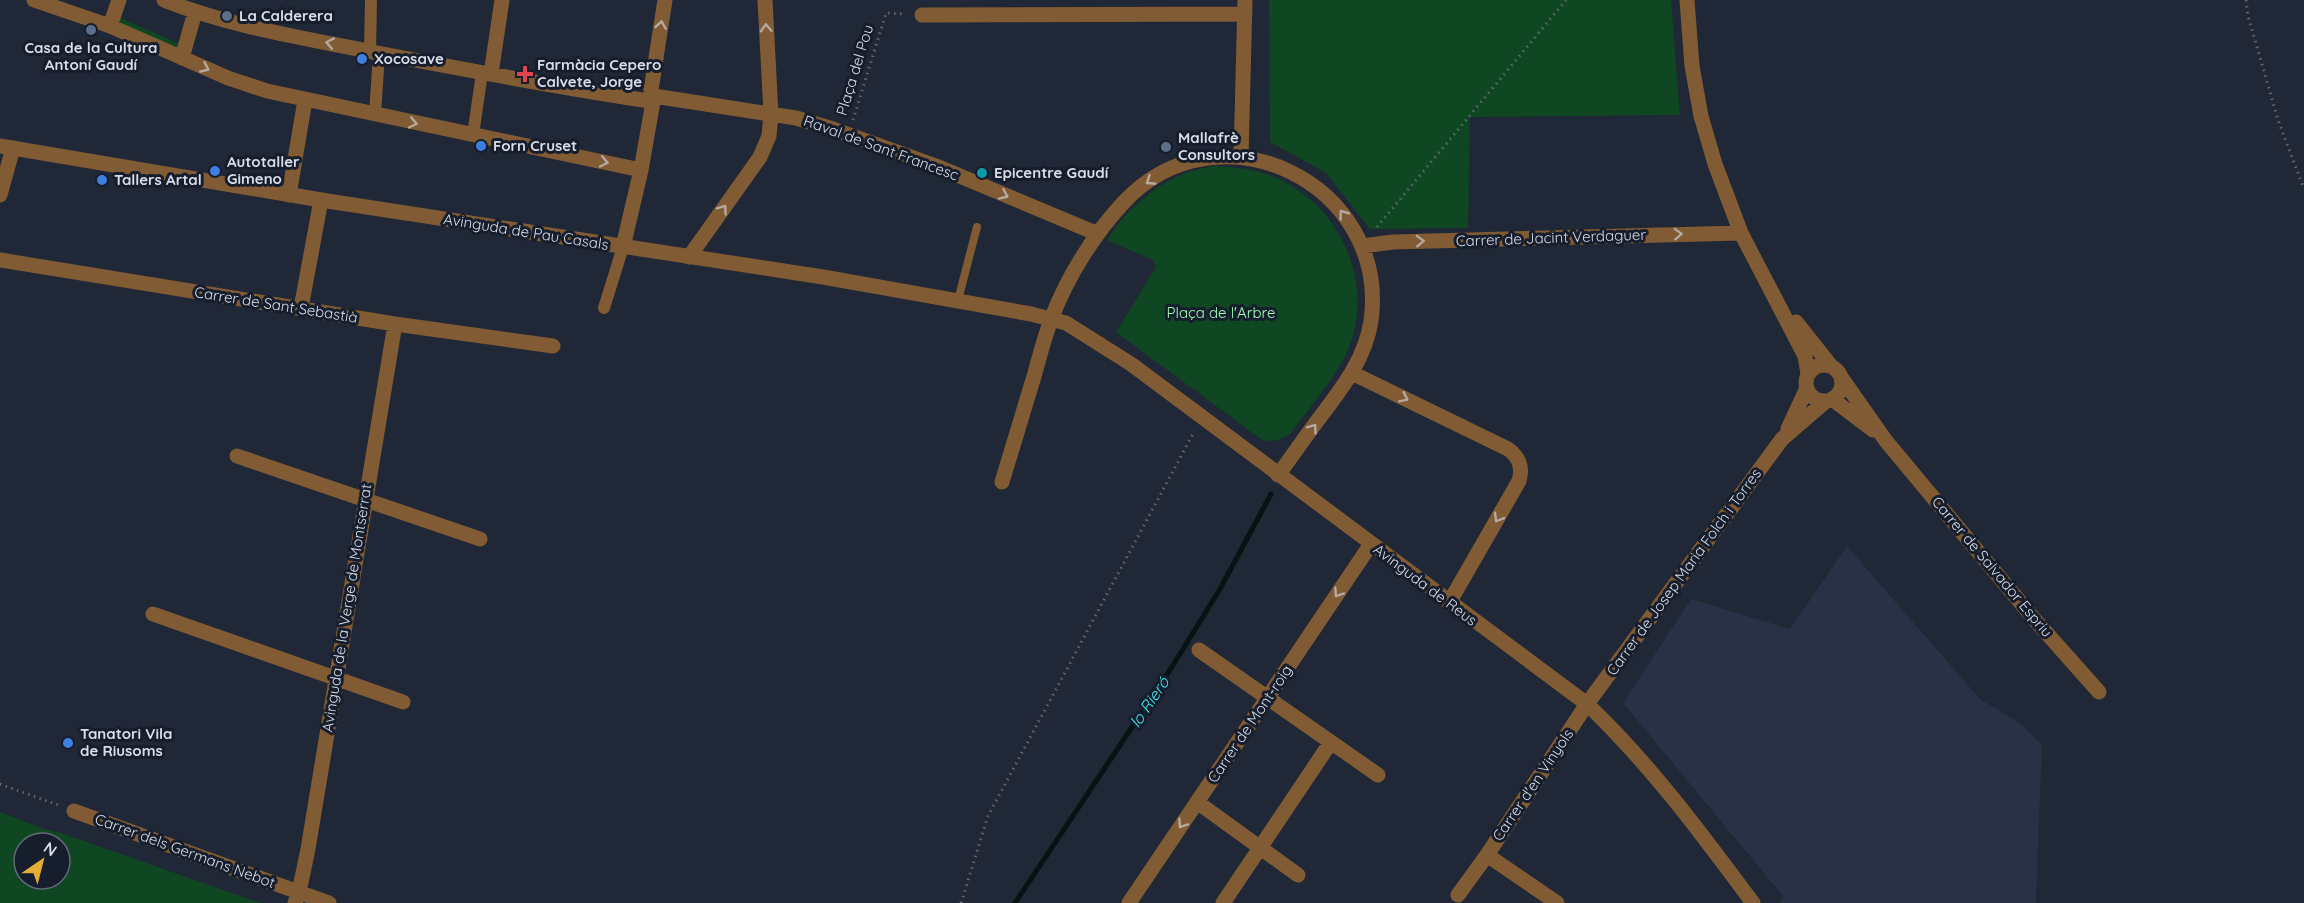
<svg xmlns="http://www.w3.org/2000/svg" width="2304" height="903" viewBox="0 0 2304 903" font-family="Quicksand,sans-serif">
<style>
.built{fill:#283145}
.green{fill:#0e4721;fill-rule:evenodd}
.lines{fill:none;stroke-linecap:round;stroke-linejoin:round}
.stream{stroke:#051314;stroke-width:5}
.path{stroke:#5e6472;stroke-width:3;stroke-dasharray:1.5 4.5;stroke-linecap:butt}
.service{stroke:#815b33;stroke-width:8}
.pedestrian{stroke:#815b33;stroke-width:12}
.minor{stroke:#815b33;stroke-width:15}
.tertiary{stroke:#815b33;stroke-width:15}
.oneway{stroke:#b5a9a0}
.service-dot{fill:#5c6f8a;stroke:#161d2c;stroke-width:2}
.shop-dot{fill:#3f7fe0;stroke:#161d2c;stroke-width:2}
.health-dot{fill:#e0444e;stroke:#161d2c;stroke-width:2}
.culture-dot{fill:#0f9aa8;stroke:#161d2c;stroke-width:2}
.labels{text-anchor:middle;stroke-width:6;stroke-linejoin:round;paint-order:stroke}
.poi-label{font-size:15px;font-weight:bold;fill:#d8dde8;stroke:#161d2c;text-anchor:start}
.street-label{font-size:15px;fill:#d8dde8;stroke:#161d2c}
.park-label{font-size:15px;fill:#9efdb3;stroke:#161d2c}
.water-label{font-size:16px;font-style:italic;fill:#41eff3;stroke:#161d2c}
</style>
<rect width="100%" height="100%" fill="#202736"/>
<path class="built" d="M1847 546 1980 699 2021 724 2042 745 2036 903H1780L1783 896 1623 703 1691 599 1790 629Z"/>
<path class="green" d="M1269 0H1671L1680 115 1470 117 1468 228 1370 229 1326 173 1270 142Z
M116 16 182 45 180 51 115 22Z
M1215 166C1230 167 1245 168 1260 172 1335 194 1379 279 1347 352 1334 380 1310 406 1292 432 1282 439 1275 443 1262 440L1116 332 1156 267 1153 260 1107 240C1124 212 1152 187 1183 174 1193 170 1204 168 1215 166Z
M0 812 44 829 64 834 260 903H0ZM24 843H60V879H24Z"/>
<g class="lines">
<path class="stream" d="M1015 903 1170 670 1220 589 1271 494"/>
<path class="path" d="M2246 0 2248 16 2278 120 2304 189
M853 120 886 13 905 14
M1377 227 1566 0
M0 784 58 805
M961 903 988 816 1194 432"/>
<path class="service" d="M958 300 977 227"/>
<path class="pedestrian" d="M370 51 371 0
M375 114 379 53
M473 135 482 73
M604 308 623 247"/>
<path class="minor" d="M34 0 110 26 228 78 267 91 641 170
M164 0C229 26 298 37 367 51 461 69 555 87 650 101L654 96 796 118 833 129 936 166 1098 234
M1687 0 1692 66 1701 116 1715 164 1741 233 1805 356 1808 374
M922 15 1245 14
M110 26 119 0
M182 58 195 12
M491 74 502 0
M1241 157 1245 0
M0 195 13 148
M289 195 305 100
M1362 246 1393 242 1741 233
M623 247 641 170 654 96 651 90 665 0
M689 257 760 157 769 136 771 114 765 0
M0 260 395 324 553 346
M301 308 321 200
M1796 322 1831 366
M1806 383a18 18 0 1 1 36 0a18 18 0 1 1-36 0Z
M1352 373 1508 449C1519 457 1523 467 1519 481L1449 603
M1841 377 1886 441 2035 620 2099 692
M1832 399 1873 430
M1788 429 1807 388
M237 456 480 539
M1002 482C1013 446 1024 410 1035 373 1040 355 1045 335 1052 317 1068 276 1094 234 1124 202 1219 100 1390 184 1371 321 1365 361 1339 392 1315 424 1303 440 1291 458 1278 475
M153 614 403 702
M1199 650 1378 775
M1197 802 1298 875
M74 811 329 903
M1458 895 1487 855
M295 903 299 892 308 849 395 324
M1129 903 1371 544
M1223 903 1331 742
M1557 903 1487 855 1587 704 1782 439 1826 401"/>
<path class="tertiary" d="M0 146 321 200 823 277 1031 314 1066 323 1131 364 1587 704C1650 764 1701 833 1753 903"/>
</g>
<defs><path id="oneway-chevron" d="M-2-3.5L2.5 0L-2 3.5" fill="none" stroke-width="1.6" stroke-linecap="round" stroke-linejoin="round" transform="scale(1.5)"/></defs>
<g class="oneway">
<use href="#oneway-chevron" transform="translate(661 25) rotate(-81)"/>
<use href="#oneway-chevron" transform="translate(766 28) rotate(-93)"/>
<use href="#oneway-chevron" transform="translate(330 43) rotate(-169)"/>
<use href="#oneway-chevron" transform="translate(205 68) rotate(24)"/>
<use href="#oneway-chevron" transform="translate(413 123) rotate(12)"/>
<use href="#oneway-chevron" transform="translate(604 162) rotate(12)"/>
<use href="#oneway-chevron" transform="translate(1150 181) rotate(147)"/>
<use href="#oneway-chevron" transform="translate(1004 195) rotate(23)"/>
<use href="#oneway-chevron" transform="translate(723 209) rotate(-55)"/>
<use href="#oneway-chevron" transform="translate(1343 214) rotate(-127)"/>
<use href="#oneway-chevron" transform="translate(1678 234) rotate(-2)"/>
<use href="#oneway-chevron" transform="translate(1420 241) rotate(-2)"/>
<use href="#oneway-chevron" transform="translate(1404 398) rotate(26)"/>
<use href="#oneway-chevron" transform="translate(1313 428) rotate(-54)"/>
<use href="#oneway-chevron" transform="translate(1498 518) rotate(120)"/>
<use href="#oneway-chevron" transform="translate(1338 593) rotate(124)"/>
<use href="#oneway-chevron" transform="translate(1182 824) rotate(124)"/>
</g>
<g class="service-dot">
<circle cx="227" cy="16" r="6"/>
<circle cx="91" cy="30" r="6"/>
<circle cx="1166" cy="147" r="6"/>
</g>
<g class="shop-dot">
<circle cx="362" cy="59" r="6"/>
<circle cx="481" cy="146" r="6"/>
<circle cx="215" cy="171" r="6"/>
<circle cx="102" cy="180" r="6"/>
<circle cx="68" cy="743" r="6"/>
</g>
<path class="health-dot" d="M522 65h6v6h6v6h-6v6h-6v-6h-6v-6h6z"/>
<circle class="culture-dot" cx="982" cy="173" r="6"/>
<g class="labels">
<g class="poi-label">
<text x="239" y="21">La Calderera</text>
<text x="91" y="53" text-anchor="middle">Casa de la Cultura<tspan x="91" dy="17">Antoní Gaudí</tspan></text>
<text x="374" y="64">Xocosave</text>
<text x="537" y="70">Farmàcia Cepero<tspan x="537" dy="17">Calvete, Jorge</tspan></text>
<text x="1178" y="143">Mallafrè<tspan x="1178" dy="17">Consultors</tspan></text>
<text x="493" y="151">Forn Cruset</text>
<text x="227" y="167">Autotaller<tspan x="227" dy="17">Gimeno</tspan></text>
<text x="994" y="178">Epicentre Gaudí</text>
<text x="114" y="185">Tallers Artal</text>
<text x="80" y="739">Tanatori Vila<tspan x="80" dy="17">de Riusoms</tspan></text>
</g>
<g class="street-label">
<text transform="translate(855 70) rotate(-73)" y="5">Plaça del Pou</text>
<text transform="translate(881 148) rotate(20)" y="5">Raval de Sant Francesc</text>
<text transform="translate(526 232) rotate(9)" y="5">Avinguda de Pau Casals</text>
<text transform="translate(1551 238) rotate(-2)" y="5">Carrer de Jacint Verdaguer</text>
<text transform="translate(276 305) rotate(9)" y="5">Carrer de Sant Sebastià</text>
<text transform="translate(1992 567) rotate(50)" y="5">Carrer de Salvador Espriu</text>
<text transform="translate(1684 572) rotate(-54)" y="5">Carrer de Josep Maria Folch i Torres</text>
<text transform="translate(1425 585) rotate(37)" y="5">Avinguda de Reus</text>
<text transform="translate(347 608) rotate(-81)" y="5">Avinguda de la Verge de Montserrat</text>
<text transform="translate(1250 724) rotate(-56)" y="5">Carrer de Mont-roig</text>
<text transform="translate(1533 785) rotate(-56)" y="5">Carrer d'en Vinyols</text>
<text transform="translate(185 851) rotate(20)" y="5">Carrer dels Germans Nebot</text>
</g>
<g class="park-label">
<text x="1221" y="318">Plaça de l'Arbre</text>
</g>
<g class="water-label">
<text transform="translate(1149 702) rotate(-56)" y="6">lo Rieró</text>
</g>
</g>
<g transform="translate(42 861) rotate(35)"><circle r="28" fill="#161d2c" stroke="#646a77" stroke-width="1.5"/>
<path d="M0-4.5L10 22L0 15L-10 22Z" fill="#e5ad35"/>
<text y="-9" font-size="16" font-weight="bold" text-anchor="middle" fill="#d8dde8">N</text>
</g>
</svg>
